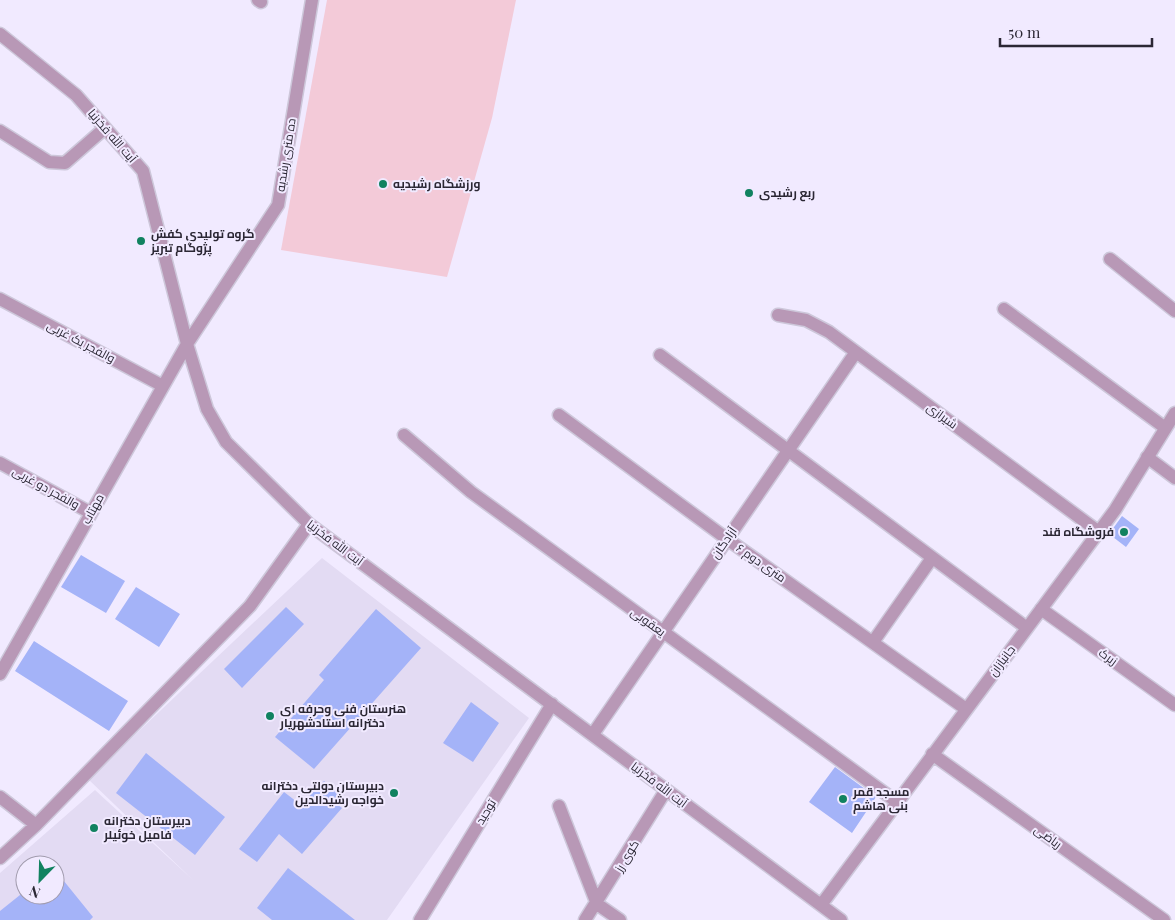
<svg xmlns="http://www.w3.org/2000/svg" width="1175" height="920" viewBox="0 0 1175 920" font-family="'Playfair Display',Cairo,serif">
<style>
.built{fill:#e3dbf3;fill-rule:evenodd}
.green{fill:#f3cad8}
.building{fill:#a4b3f8}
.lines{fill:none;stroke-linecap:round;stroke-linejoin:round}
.minor-casing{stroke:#cdc7da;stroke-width:15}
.minor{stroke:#b898b6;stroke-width:12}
.poi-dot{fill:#118260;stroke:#f1eaff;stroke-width:2}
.labels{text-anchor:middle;stroke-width:4;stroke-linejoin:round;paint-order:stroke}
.street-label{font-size:12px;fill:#2b2734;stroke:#f1eaff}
.poi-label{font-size:12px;font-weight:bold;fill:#2b2734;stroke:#f1eaff;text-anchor:start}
</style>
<rect width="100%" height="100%" fill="#f1eaff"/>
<path class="built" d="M322 558 529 718 387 920H0V873L95 790 193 880 88 779ZM25 865H55V895H25Z"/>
<path class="green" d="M327 0H516L492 118 447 277 281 250Z"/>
<path class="building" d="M1122 516 1139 529 1126 547 1109 534Z
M81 555 125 581 106 613 61 587Z
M136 587 180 614 159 647 115 619Z
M286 607 304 624 242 688 224 669Z
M376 609 421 648 314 769 275 737 324 680 319 675Z
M34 641 128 701 109 731 15 671Z
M471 702 499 723 473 762 443 743Z
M146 753 225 817 195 855 116 793Z
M835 767 876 797 852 833 809 802Z
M324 781 340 794 334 802 342 808 302 854 279 834 257 862 239 849 284 792 301 805Z
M288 868 355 920H272L257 908Z
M55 870 93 917 90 920H0V911L25 891V895H55Z"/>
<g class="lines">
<g class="minor-casing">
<path id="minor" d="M258 0 261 2
M0 34 76 95 143 171 187 344 207 409 226 442 309 524 841 920
M0 131 49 162 65 163 105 128
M1110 259 1175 311
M0 299 163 386
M1004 309 1164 427
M778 315 806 320 829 332 1099 532
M660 355 1027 628
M559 415 727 539 966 709
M404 435 471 492 897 802
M1147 457 1175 478
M0 463 91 513
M1041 609 1175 705
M873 642 932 558
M0 674 187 344 278 205 312 0
M593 734 856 352
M932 754 1164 920
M0 797 36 825
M559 806 597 904 620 920
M0 858 36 825 250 606 309 524
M821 905 1115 510 1175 413
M420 920 552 704
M585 920 666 790"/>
</g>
<use href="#minor" class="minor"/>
</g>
<g class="poi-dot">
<circle cx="383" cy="184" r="5"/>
<circle cx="749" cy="193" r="5"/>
<circle cx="141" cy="241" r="5"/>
<circle cx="1124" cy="532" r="5"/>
<circle cx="270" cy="716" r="5"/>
<circle cx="394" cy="793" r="5"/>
<circle cx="843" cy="799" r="5"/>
<circle cx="94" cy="828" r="5"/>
</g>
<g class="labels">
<g class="street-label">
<text transform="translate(112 136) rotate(49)" y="4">آیت الله فخرنیا</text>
<text transform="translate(286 155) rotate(-81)" y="4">ده متری رشدیه</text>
<text transform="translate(81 342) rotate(28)" y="4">والفجر یک غربی</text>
<text transform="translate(942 416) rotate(36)" y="4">شیرازی</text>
<text transform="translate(46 488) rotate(29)" y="4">والفجر دو غربی</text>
<text transform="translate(93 509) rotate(-61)" y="4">مهتاب</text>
<text transform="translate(335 543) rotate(37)" y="4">آیت الله فخرنیا</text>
<text transform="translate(724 543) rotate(-55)" y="4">آزادگان</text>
<text transform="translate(761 563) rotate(35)" y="4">۶ متری دوم</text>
<text transform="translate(648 622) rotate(36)" y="4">یعقوبی</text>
<text transform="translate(1108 657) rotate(36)" y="4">زیرک</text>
<text transform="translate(1002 661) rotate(-53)" y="4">جانبازان</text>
<text transform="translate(659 785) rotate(37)" y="4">آیت الله فخرنیا</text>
<text transform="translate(486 812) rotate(-59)" y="4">توحید</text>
<text transform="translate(1048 837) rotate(36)" y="4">ریاضی</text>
<text transform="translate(627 856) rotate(-59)" y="4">کوی رز</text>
</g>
<g class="poi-label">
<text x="393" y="188">ورزشگاه رشیدیه</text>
<text x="759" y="197">ربع رشیدی</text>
<text x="151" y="238">گروه تولیدی کفش<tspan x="151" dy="14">پژوگام تبریز</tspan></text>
<text x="1114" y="536" text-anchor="end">فروشگاه قند</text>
<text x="280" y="713">هنرستان فنی وحرفه ای<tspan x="280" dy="14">دخترانه استادشهریار</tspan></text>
<text x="384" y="790" text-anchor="end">دبیرستان دولتی دخترانه<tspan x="384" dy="14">خواجه رشیدالدین</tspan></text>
<text x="853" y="796">مسجد قمر<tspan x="853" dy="14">بنی هاشم</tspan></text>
<text x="104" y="825">دبیرستان دخترانه<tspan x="104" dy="14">فامیل خوئیلر</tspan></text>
</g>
</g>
<g transform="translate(40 880) rotate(203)"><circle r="24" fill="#f1eaff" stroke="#a29cae"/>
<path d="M0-4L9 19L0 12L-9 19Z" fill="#118260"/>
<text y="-8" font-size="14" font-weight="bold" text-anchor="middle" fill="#2b2734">N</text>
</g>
<path d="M1000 38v8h152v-8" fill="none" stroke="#2b2734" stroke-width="2.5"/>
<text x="1008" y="38" font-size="15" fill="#2b2734" stroke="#f1eaff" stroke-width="4" paint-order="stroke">50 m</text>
</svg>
